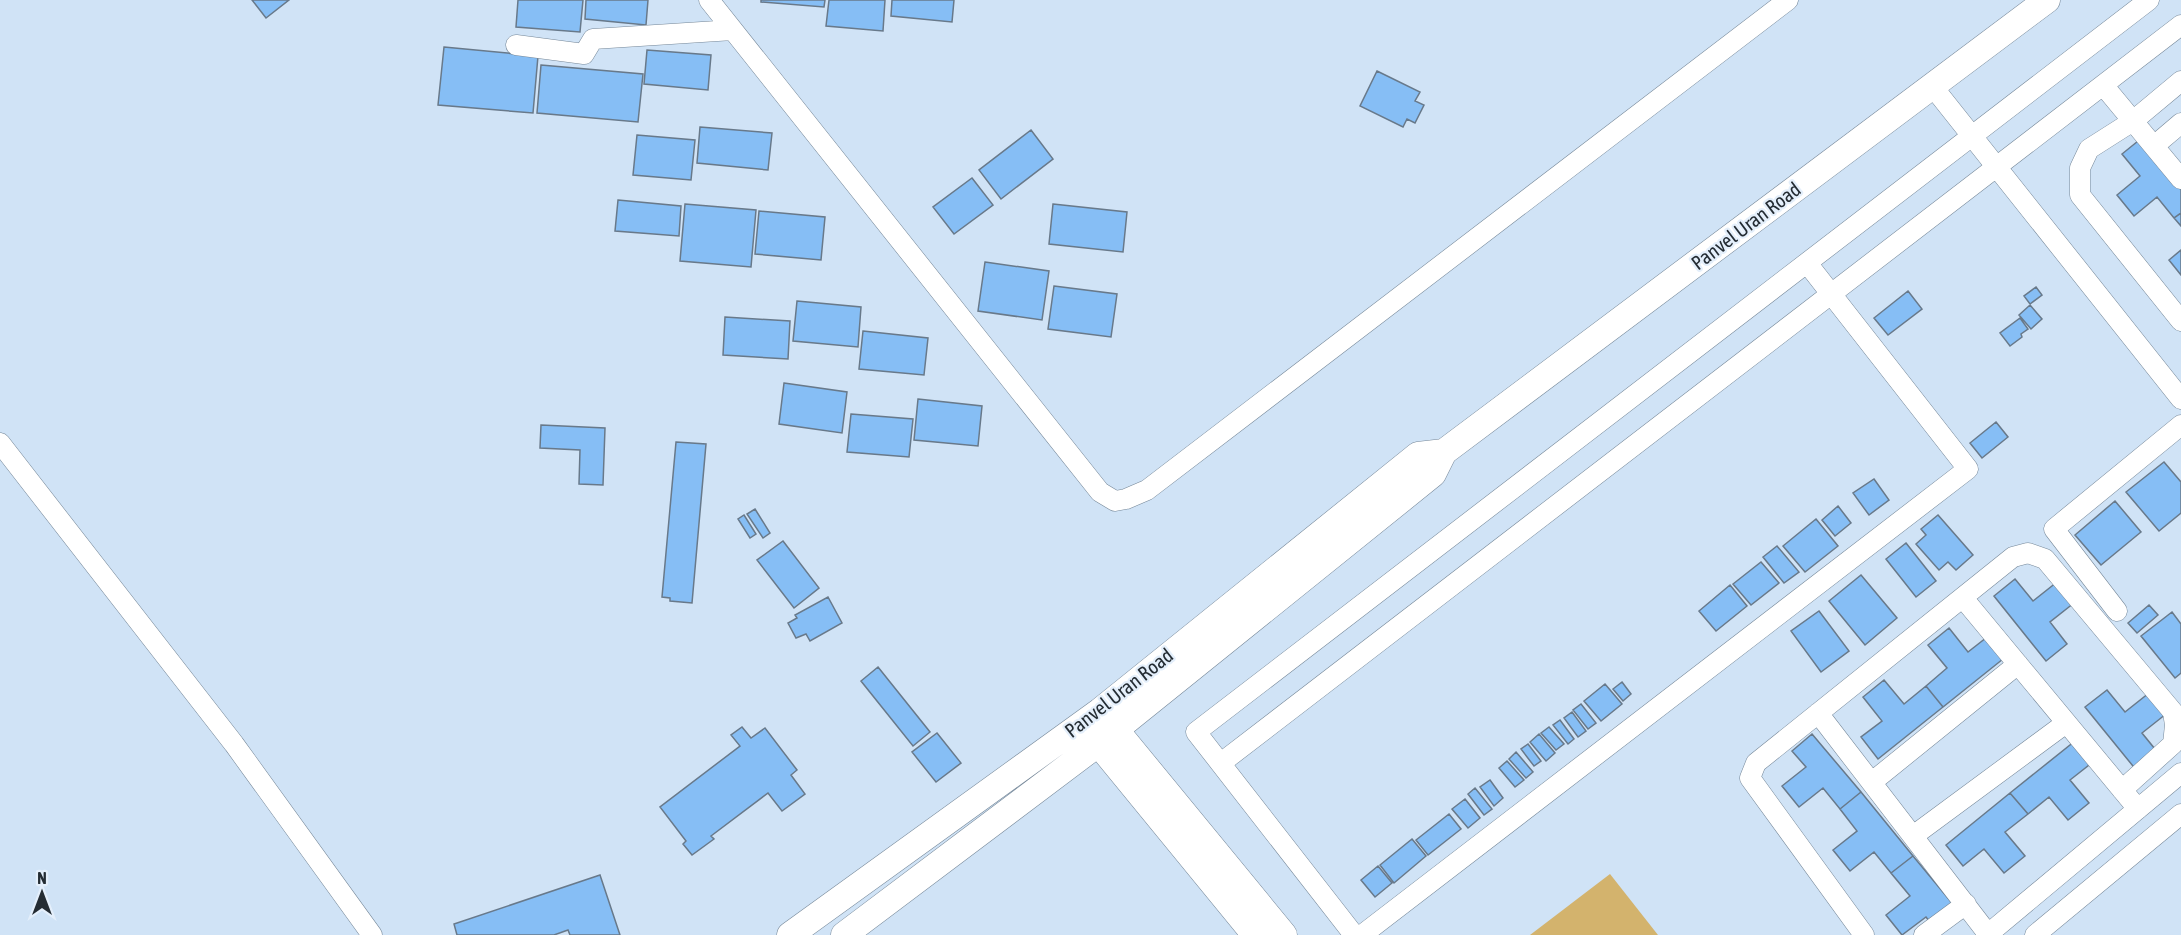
<svg xmlns="http://www.w3.org/2000/svg" width="2181" height="935" viewBox="0 0 2181 935" font-family="'Asap Condensed',sans-serif">
<style>
.green{fill:#d3b36d}
.building{fill:#86bef5;stroke:#68798a;stroke-width:1.5}
.lines{fill:none;stroke-linecap:round;stroke-linejoin:round}
.minor-casing{stroke:#758798;stroke-width:21}
.major-casing{stroke:#758798;stroke-width:27}
.minor{stroke:#fff;stroke-width:20}
.major{stroke:#fff;stroke-width:26}
.labels{text-anchor:middle;stroke-width:4.5;stroke-linejoin:round;paint-order:stroke}
.street-label{font-size:20px;fill:#242c33;stroke:#e4effb}
</style>
<rect width="100%" height="100%" fill="#d0e3f6"/>
<path class="green" d="M1610 874 1658 935H1530Z"/>
<path class="building" d="M252 0H289L266 18Z
M518 0H583L580 32 516 27Z
M586 0H648L646 25 585 19Z
M761 0H825L824 7 761 2Z
M829 0H885L883 31 826 26Z
M892 0H954L952 22 891 16Z
M444 47 538 56 533 113 438 105Z
M647 50 711 55 708 90 644 84Z
M541 65 643 74 638 122 537 113Z
M1377 71 1420 92 1415 101 1424 105 1415 123 1407 119 1403 127 1360 106Z
M700 127 772 133 768 170 697 163Z
M1031 130 1053 159 1001 199 979 170Z
M637 135 695 140 691 180 633 175Z
M2143 137 2181 184V213L2174 218 2157 197 2134 216 2117 195 2140 176 2122 154Z
M972 178 993 205 954 234 933 207Z
M618 200 681 206 679 236 615 231Z
M685 204 756 210 751 267 680 261Z
M1053 204 1127 212 1123 252 1049 244Z
M759 211 825 217 821 260 755 254Z
M2181 213V226L2174 218Z
M2181 250V275L2169 260Z
M985 262 1049 271 1042 320 978 311Z
M1054 286 1117 294 1111 337 1048 329Z
M2036 287 2042 295 2030 304 2024 296Z
M1908 291 1922 309 1888 335 1874 318Z
M797 301 861 307 858 347 793 341Z
M2030 305 2042 319 2031 329 2019 315Z
M725 317 790 321 788 359 723 355Z
M2020 318 2028 329 2021 334 2022 337 2010 346 2000 333Z
M863 331 928 338 924 375 859 369Z
M784 383 847 392 842 433 779 424Z
M918 399 982 406 978 446 914 440Z
M851 414 913 419 909 457 847 452Z
M1996 422 2008 437 1982 458 1970 443Z
M541 425 605 428 603 485 579 484 580 450 540 448Z
M676 442 706 444 692 603 670 601V598L662 597Z
M2164 462 2181 482V513L2159 531 2126 492Z
M1874 479 1889 500 1869 515 1853 493Z
M2115 501 2141 532 2101 565 2075 535Z
M1838 506 1851 523 1835 536 1822 520Z
M755 509 770 533 763 538 747 514Z
M744 515 756 534 750 538 738 519Z
M1938 515 1973 555 1956 570 1948 562 1939 570 1916 544 1926 535 1921 529Z
M1816 519 1838 546 1805 572 1783 546Z
M783 541 819 588 794 608 757 560Z
M1906 543 1936 581 1916 597 1886 559Z
M1777 546 1799 572 1784 583 1763 557Z
M1761 562 1779 583 1751 605 1733 584Z
M1861 575 1897 618 1865 645 1829 601Z
M2015 579 2033 601 2057 582 2074 603 2050 622 2067 644 2046 661 1994 596Z
M1730 585 1747 606 1716 631 1699 611Z
M828 597 842 623 810 641 806 634 796 638 788 623 797 618 795 615Z
M2149 605 2158 615 2137 633 2128 623Z
M1819 611 1849 651 1821 672 1791 631Z
M2172 612 2181 624V673L2175 678 2141 636Z
M1949 628 1968 652 1991 634 2008 655 1943 707 1926 686 1947 668 1928 645Z
M878 667 930 732 913 746 861 681Z
M1884 680 1904 704 1926 686 1943 707 1878 759 1861 737 1882 721 1863 697Z
M1622 682 1631 694 1623 701 1613 689Z
M1605 684 1622 704 1601 721 1584 701Z
M2107 690 2125 712 2149 693 2166 714 2142 733 2159 754 2137 771 2085 707Z
M1581 704 1596 723 1588 729 1573 710Z
M1572 712 1586 731 1578 737 1564 718Z
M1560 720 1574 739 1568 744 1553 725Z
M742 727 751 738 765 728 797 770 791 775 805 794 782 811 768 793 711 836 714 839 692 855 683 844 686 841 660 807 740 746 731 735Z
M1549 727 1564 744 1556 750 1541 733Z
M937 733 961 763 936 782 912 752Z
M1539 734 1555 753 1546 761 1530 742Z
M1812 734 1861 792 1840 809 1823 788 1799 807 1782 786 1806 767 1792 751Z
M2075 741 2093 762 2070 780 2089 803 2068 820 2049 797 2028 814 2010 793Z
M1528 744 1541 761 1534 766 1521 749Z
M1516 752 1533 772 1526 778 1509 759Z
M1507 761 1524 780 1515 787 1499 768Z
M1490 780 1503 798 1494 806 1480 787Z
M1475 788 1492 809 1484 815 1468 794Z
M1861 792 1913 856 1891 873 1874 852 1850 871 1833 850 1857 831 1840 809Z
M2010 793 2028 814 2005 832 2025 856 2004 873 1984 849 1963 866 1946 845Z
M1465 799 1480 818 1468 828 1452 809Z
M1449 814 1461 829 1428 855 1416 840Z
M1412 839 1426 856 1394 883 1380 865Z
M1913 856 1957 909 1933 926 1926 917 1902 935 1886 915 1910 896 1891 873Z
M1378 866 1392 883 1375 897 1361 880Z
M600 875 620 935H570L568 930 554 935H457L454 924Z"/>
<g class="lines">
<g class="minor-casing">
<path id="minor" d="M709 0 1100 492 1115 501 1126 499 1147 490 1788 0
M516 45 584 54 593 39 733 30
M2181 81 2133 121 2089 149 2080 168V195L2181 321
M2103 85 2181 179
M1933 87 2181 399
M2154 146 2181 123
M0 443 234 744 372 935
M1963 598 2138 809
M2117 611 2054 529 2181 425
M1818 713 1988 934
M1221 763 2181 25
M1872 782 2018 664
M1913 836 2066 723
M1354 935 1196 732 2149 0
M1362 935 1968 469 1807 263
M1864 935 1750 778 1756 763 2013 557 2028 553 2045 559 2173 712 2175 725 2173 744 2122 790
M1924 935 1966 904
M1987 935 2181 773
M2035 935 2181 814"/>
</g>
<g class="major-casing">
<path id="major" d="M1106 718 1284 935
M1088 731 1255 935
M790 935 1100 711 1418 455 1444 452
M844 935 1099 743 1433 474 1444 452 2047 0"/>
</g>
<use href="#minor" class="minor"/>
<use href="#major" class="major"/>
</g>
<g class="labels">
<g class="street-label">
<text transform="translate(1746 226) rotate(-37)" y="7">Panvel Uran Road</text>
<text transform="translate(1119 693) rotate(-38)" y="7">Panvel Uran Road</text>
</g>
</g>
<g transform="translate(42 893)" stroke="#e4effb" stroke-width="4.5" paint-order="stroke">
<path d="M0-4.5L10 22L0 15L-10 22Z" fill="#242c33"/>
<text y="-9" font-size="16" font-weight="bold" text-anchor="middle" fill="#242c33">N</text>
</g>
</svg>
